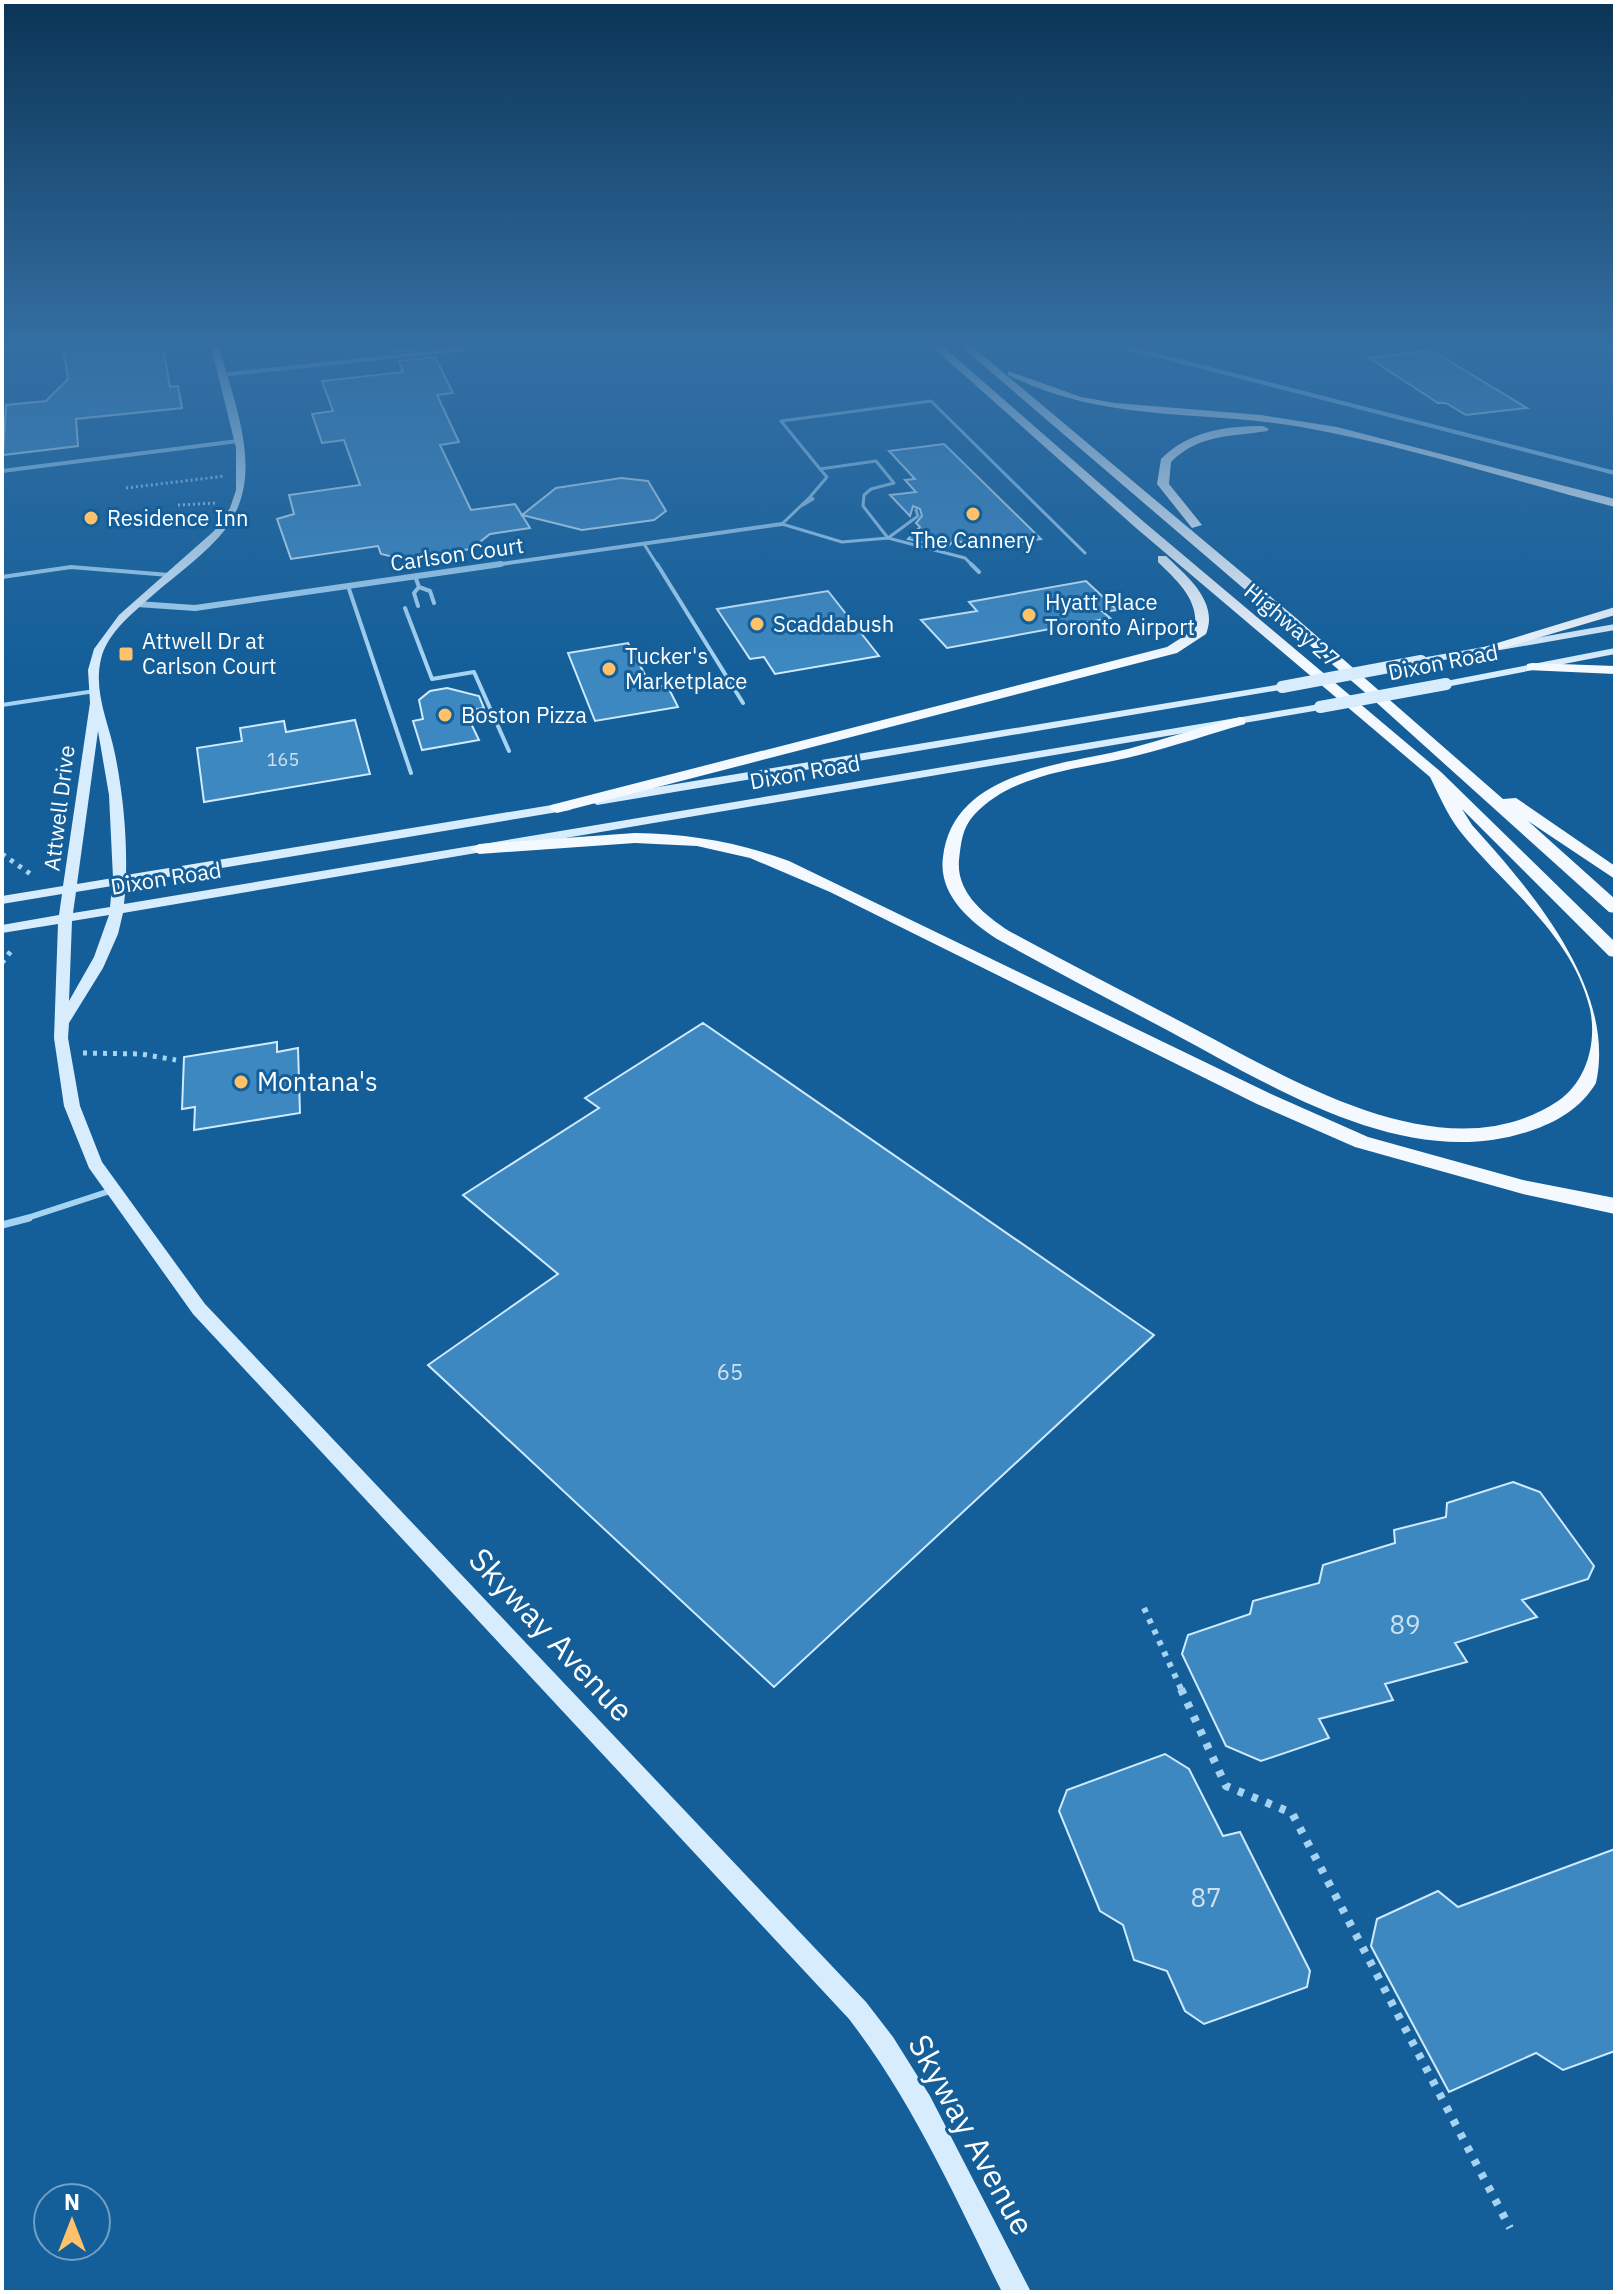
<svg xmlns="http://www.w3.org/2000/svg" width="1617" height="2294" viewBox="0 0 1617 2294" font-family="'IBM Plex Sans',sans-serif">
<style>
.building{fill:#3d88c1;stroke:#cfeafd;stroke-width:2}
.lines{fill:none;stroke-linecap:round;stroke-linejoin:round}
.path-far3{stroke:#a7d3f3;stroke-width:3;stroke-dasharray:2 3;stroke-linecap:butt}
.path-far2{stroke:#a7d3f3;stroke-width:5;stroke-dasharray:4 6;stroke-linecap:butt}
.path-far1{stroke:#a7d3f3;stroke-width:6;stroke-dasharray:5 7;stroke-linecap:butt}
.path{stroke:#a7d3f3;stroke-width:8;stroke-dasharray:6 9;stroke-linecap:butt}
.lane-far3{stroke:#a7d3f3;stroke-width:3}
.lane-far2{stroke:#a7d3f3;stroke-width:4}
.lane-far1{stroke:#a7d3f3;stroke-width:6}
.lane{stroke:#a7d3f3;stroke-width:7}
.street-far1{stroke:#a7d3f3;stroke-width:4}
.street{stroke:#a7d3f3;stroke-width:6}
.secondary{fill:#d7ecfd;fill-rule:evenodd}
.primary{fill:#f4f9ff;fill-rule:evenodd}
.secondary-bridge{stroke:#d7ecfd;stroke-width:12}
.poi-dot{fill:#ffc26a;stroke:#145f9a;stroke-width:3}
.labels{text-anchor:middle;stroke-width:6;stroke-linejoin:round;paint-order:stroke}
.far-number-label{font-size:18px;fill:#cee1f0}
.far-poi-label{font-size:22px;fill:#fff;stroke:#145f9a;text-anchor:start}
.far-street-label{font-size:22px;fill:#fff;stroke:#145f9a}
.number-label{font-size:22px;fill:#cee1f0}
.poi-label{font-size:26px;fill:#fff;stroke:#145f9a;text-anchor:start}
.near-number-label{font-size:26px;fill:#cee1f0}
.near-street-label{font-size:32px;fill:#fff;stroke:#145f9a}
</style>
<rect width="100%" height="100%" fill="#145f9a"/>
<path class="building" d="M62 342H162L170 387 178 386 182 408 76 419 78 446 3 455 6 405 46 401 68 379Z
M391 342H427L430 348 395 352Z
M1431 350 1527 408 1466 415 1446 403H1438L1369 358Z
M435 357 453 393 437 395 459 442 440 445 471 510 515 504 530 528 490 534 471 549 402 559 381 554 378 546 291 559 277 519 294 514 289 495 360 485 344 440 322 443 312 414 333 411 322 381 403 372 399 361Z
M944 444 988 487 1041 539 982 548 954 540 947 548 908 539 920 527 916 523 922 516 920 509 913 506 910 516 890 495 916 492 905 480 915 479 889 451Z
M621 478 648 481 666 511 654 520 582 530 522 515 556 488Z
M1086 581 1117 610 1103 612 1110 618 947 648 921 620 977 611 969 602Z
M828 591 879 656 775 674 764 657 750 659 717 609Z
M628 643 652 688 667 685 678 707 595 721 568 653Z
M447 688 479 696 484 708 465 711 479 740 422 750 413 721 423 719 419 700 430 691Z
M355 720 370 774 204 802 197 748 242 741 240 728 284 721 286 732Z
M703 1023 1154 1335 774 1687 428 1365 558 1274 463 1195 599 1108 585 1098Z
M277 1042V1052L298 1048 300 1113 194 1130 195 1107 182 1109 184 1057Z
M1513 1482 1540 1492 1594 1566 1588 1579 1522 1600 1537 1617 1455 1643 1467 1662 1385 1684 1393 1700 1319 1719 1329 1738 1261 1761 1226 1746 1182 1654 1188 1635 1250 1614 1253 1601 1319 1583 1323 1565 1395 1543 1394 1530 1446 1517 1447 1503Z
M1165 1754 1189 1769 1223 1836 1240 1832 1310 1971 1307 1987 1204 2024 1185 2011 1167 1971 1134 1960 1123 1925 1100 1911 1059 1811 1067 1790Z
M1615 1849V2051L1563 2070 1536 2053 1449 2092 1371 1946 1377 1919 1438 1891 1458 1907Z"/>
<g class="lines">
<path class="path-far3" d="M126 488 225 476
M178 505 217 503"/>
<path class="path-far2" d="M2 854 32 875
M2 963 11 951
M83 1053 141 1054 176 1060"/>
<path class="path-far1" d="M1144 1608 1182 1691"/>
<path class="path" d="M1181 1689 1226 1786 1292 1813 1510 2228"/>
<path class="lane-far3" d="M1592 342 1615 354
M820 469 781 421 931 401 1085 553
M810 497 782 524 842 542 888 538 965 558 973 566
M803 505 813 499 810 497 827 477 820 469 876 461 894 483 871 489 864 495 863 506 888 538 918 516 916 510
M644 544 658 566"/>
<path class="lane-far2" d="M657 564 743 703
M971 564 979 572
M415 576 419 587 414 593 418 606
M2 577 71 567 169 575
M348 586 411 773
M419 587 430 591 434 603
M405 608 432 679 474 672 509 751
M2 705 95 691"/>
<path class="lane-far1" d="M21 1220 113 1190"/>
<path class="lane" d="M2 1225 29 1218"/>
<path class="street-far1" d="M1105 342 1615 473
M221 375 532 342
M2 471 238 441
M487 566 782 524"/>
<path class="street" d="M137 604 195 608 501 564"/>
<path class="secondary" d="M210 342H218C234 407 271 481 218 538 196 562 169 580 145 602 127 618 107 635 101 659 93 692 109 723 115 754 123 794 127 835 126 875L570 802 576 806 570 810 126 884 124 904 1320 704 1326 707 1320 710 123 913 118 934 103 968 69 1023 68 1038 80 1106 102 1162 205 1304 866 2002 893 2037 930 2096 1031 2292H1002C956 2199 913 2102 849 2019L193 1314 89 1168 64 1106 54 1038 58 924 2 933V925L59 915 62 894 2 904V896L63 886 90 703 88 670 94 649 119 615 214 531 230 508 236 490V448ZM98 731 109 795 113 878 77 884ZM112 886 110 907 73 913 76 892ZM109 915 94 957 69 1001 72 921Z
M1615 624V630L1421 664 1415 661 1421 658Z
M1615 648V654L1446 687 1440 684 1446 681Z
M1282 684 1288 687 1286 689 597 805 591 801 597 797Z"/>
<path class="primary" d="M927 342H938L1144 522 1441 772 1615 942V957L1609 956 1462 809 1472 825C1528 887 1617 988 1596 1083 1581 1108 1557 1122 1530 1131 1406 1173 1272 1086 1167 1030 1110 1000 1053 970 997 939 969 921 938 894 943 857 953 771 1062 765 1128 749 1166 739 1203 726 1240 717L1245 718V724C1210 734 1175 746 1139 755 1086 769 1014 771 974 815 962 828 961 843 959 860 956 893 985 915 1009 931 1070 964 1130 995 1191 1027 1292 1080 1446 1176 1558 1101 1587 1081 1597 1042 1590 1009 1572 933 1505 888 1459 830 1447 814 1439 795 1430 777L1136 528Z
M956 342H967L1296 618 1503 799 1516 798 1615 866V879L1528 821 1615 899V913L1609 912 1368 695Z
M1008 371 1081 397 1115 403 1261 415 1337 427 1615 499V507C1510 480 1408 446 1301 427 1197 409 1108 424 1008 375Z
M1263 426 1269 429 1267 431C1230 437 1199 434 1171 462L1169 484 1202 525 1192 528 1157 484 1161 459C1189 431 1225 426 1263 426Z
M1158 556H1166C1187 576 1219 602 1206 634L1177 653 557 813 549 808 551 805 1167 647 1195 629C1199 599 1177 581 1158 562Z
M1615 607V615L1480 655 1468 652Z
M1532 663 1615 666V674L1527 670V664Z
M635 833C689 834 738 842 789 861L1271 1094 1368 1137 1523 1180 1615 1198V1214L1523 1194 1355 1147 1257 1104 830 892 750 858 697 846 635 843 479 854 471 849 479 844Z"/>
<path class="secondary-bridge" d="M1282 687 1421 661
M1320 707 1446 684"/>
</g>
<linearGradient id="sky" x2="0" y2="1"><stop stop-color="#0b3455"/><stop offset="0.52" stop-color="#346fa3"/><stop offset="1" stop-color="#346fa3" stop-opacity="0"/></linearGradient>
<rect width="1617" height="663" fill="url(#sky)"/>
<g class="poi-dot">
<circle cx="973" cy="514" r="8"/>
<circle cx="91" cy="518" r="8"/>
<circle cx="1029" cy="615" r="8"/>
<circle cx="757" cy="624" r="8"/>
<rect x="118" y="646" width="16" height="16" rx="4"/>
<circle cx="609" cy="669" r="8"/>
<circle cx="445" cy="715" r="8"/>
<circle cx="241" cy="1082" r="8"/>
</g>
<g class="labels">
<g class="far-number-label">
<text x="283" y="766">165</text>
</g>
<g class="far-poi-label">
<text x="107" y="526">Residence Inn</text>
<text x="973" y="548" text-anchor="middle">The Cannery</text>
<text x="1045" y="610">Hyatt Place<tspan x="1045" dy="25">Toronto Airport</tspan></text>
<text x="773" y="632">Scaddabush</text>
<text x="142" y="649">Attwell Dr at<tspan x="142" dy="25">Carlson Court</tspan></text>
<text x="625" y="664">Tucker's<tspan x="625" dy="25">Marketplace</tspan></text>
<text x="461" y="723">Boston Pizza</text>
</g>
<g class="far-street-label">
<text transform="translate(457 554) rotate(-8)" y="8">Carlson Court</text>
<text transform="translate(1292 625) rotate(40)" y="8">Highway 27</text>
<text transform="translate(1443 662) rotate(-11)" y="8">Dixon Road</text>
<text transform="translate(805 772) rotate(-10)" y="8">Dixon Road</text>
<text transform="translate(59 808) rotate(-83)" y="8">Attwell Drive</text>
<text transform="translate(166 878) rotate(-9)" y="8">Dixon Road</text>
</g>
<g class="number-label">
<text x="730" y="1380">65</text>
</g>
<g class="poi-label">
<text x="257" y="1091">Montana's</text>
</g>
<g class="near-number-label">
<text x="1405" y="1634">89</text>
<text x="1206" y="1907">87</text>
</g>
<g class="near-street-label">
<text transform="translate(551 1635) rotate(47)" y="11">Skyway Avenue</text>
<text transform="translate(971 2135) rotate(61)" y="11">Skyway Avenue</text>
</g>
</g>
<rect width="1617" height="2294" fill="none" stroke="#ffffff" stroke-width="8"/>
<g transform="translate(72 2222)"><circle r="38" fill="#145f9a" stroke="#729fc2" stroke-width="2"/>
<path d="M0-6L14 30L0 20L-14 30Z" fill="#ffc26a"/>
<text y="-12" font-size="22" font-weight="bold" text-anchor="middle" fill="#ffffff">N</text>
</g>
</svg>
